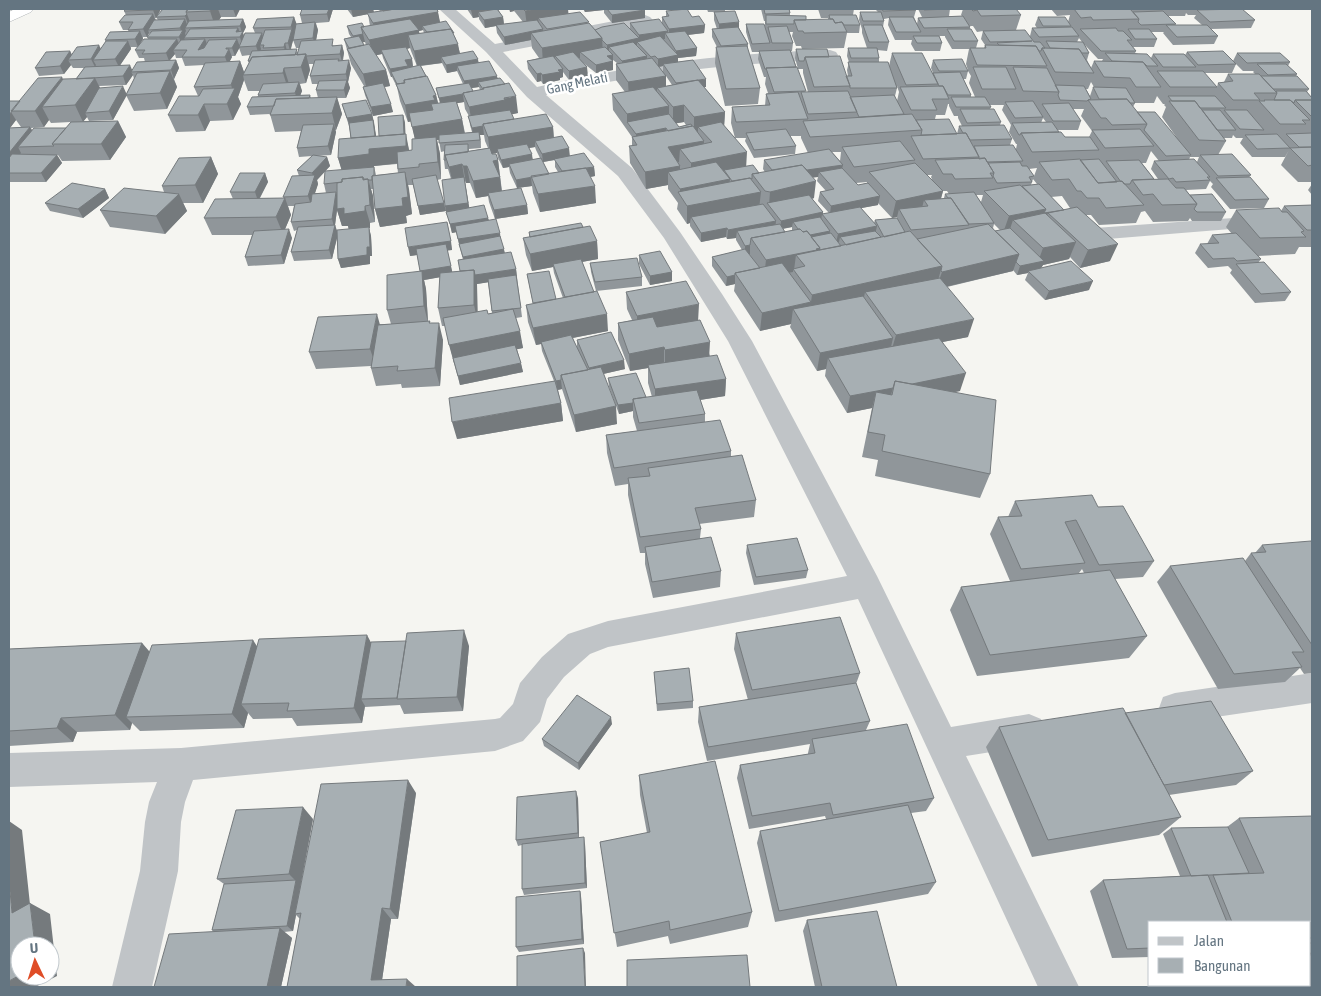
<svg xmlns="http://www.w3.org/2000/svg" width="1321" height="996" viewBox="0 0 1321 996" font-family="'Asap Condensed',sans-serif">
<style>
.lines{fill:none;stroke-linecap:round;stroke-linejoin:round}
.highway-casing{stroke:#b1b5b8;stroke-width:1}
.minor{fill:#c0c4c7;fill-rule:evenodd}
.highway{fill:#fff;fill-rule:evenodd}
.wall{fill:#90969a;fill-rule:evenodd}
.shaded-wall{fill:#757a7d}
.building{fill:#a7afb3;stroke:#757a7d}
.labels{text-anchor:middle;stroke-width:5;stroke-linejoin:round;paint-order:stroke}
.far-street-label{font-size:14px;fill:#647581;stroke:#fff}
</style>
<rect width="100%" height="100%" fill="#f5f5f1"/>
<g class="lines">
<g class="highway-casing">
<path id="highway" d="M15 9H33L31 12 9 22V12Z"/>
</g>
<path class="minor" d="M439 9H455L495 44 645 15 650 17 653 20 650 23 645 25 503 52 537 87C634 64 731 53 830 50L836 52 838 55 836 58 830 60C734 63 639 73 546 95L632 168 680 232 722 294 752 341 877 576 951 727 1029 714 1041 719 1046 730 1041 741 1029 746 966 756 1079 987H1038L858 599 608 647 590 654 564 677 547 699 540 722 523 741 495 751 193 780 185 802 181 822 178 871 152 987H112L140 871 145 822 149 802 157 782 9 787V753L181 748 495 719 500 718 513 704 520 683 542 657 568 634 608 621 847 576 728 341 664 238 618 176 527 97 486 52Z
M1261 216 1268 218 1271 222 1268 226 1095 240 1078 237 1063 223 1066 219C1082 215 1082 226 1095 228Z
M1312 673V703L1175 723 1163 719 1159 708 1163 697 1175 693Z"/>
<use href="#highway" class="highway"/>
</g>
<path class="wall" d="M161 9 156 18H155L156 20H158L156 17 163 9H240L236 17H221L219 20 243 19 246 27 243 33 244 36 255 33 253 28 294 17 296 24 302 23 300 15 333 9 329 22 316 23 318 30 316 40 335 46 342 45 344 53 343 61 351 68 348 82 350 88 346 98H337L342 114 336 130H335L336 132 331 155 316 156 327 157 330 166 317 180 318 184 315 193H326L324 184 342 170 338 158 351 138 349 126 342 104 372 114 376 136H379L403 115 405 123V134L409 150H412L415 139 411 121 408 122 400 101 397 87 392 77H391L383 58 382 54 376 55 386 70 390 86 384 87 393 112 373 116 365 95 363 87 364 86 351 64 344 39 351 37 349 34 347 26 364 27 370 26 368 14 353 17 347 9H373L374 12 380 11 378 9H437L440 23 455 37 460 53 479 62 498 78 518 113 511 114 514 120 553 127 554 138 570 156 594 167 595 176 590 177 596 203 540 212 533 193 532 186 517 188 510 173 509 167 503 168 498 158 497 153 492 154 498 160 502 191 527 205 528 214 495 219 489 202 488 196 476 198 470 183H466L465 181V182L469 208 488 218 489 220 500 238 505 253 516 269 522 317 516 318 523 348 517 349 523 372 460 385 454 363 445 326H442L438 308 440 277 424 280 426 289 428 321H430V323L443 340 440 386 402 388 401 384 376 386 371 368V366L316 369 309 352 380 324H391L387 310 420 271 417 255 410 256 447 222 452 250H447L452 272 460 271 463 260 456 232 452 233 445 206 451 179 448 169H445L444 160 445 151 441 152 439 140H437L440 154 441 179 437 180 446 211 420 215 413 185H408L412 214 406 216 407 223 380 227 375 209 373 189H371L373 196 375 222 370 223V228H369L371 236 372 256H370V264L341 268 338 259 337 237 332 259 294 261 291 252 297 230 294 231 291 222 294 206H288L291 215 285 229 292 238 284 264 248 266 245 257 252 235H212L204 218 233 199 230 192 265 173 268 182 260 198H284L283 197 299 176 297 170 312 156 299 157 297 148 301 131 275 132 270 114 250 115 247 107 258 96V95L260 91H248L244 80 238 97 241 104 233 120 210 121 205 131 176 132 168 115 198 96 194 87 204 65 185 66 182 58H176L175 54 170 60H176L179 68 174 79 177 87 167 109 134 111 126 95 113 120 89 121 87 117 83 121H118L126 137 110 160 62 161 58 155H57L62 163 46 182H9V101H20L63 79H76L84 68H73L71 65 64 74 39 76 35 68 70 51 72 55 101 49 106 42 105 40 129 31 128 30H123L119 22 126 15 124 11ZM423 30 424 33H419V31ZM149 33 150 34 147 37 148 39 140 44 143 39V37H147ZM293 40 296 48H299L298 52 291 49ZM362 42H365L366 45H364ZM131 47H138L135 50 139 58H144L145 62 133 70 120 65 131 49ZM239 48 242 56 250 55 248 61 249 63 244 72 240 61 229 62 232 57 231 56H235ZM410 48 411 51 417 66 413 67 412 59 407 49ZM442 63 447 73 457 71 463 84 436 88 440 103H438L436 95 421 66ZM309 64H314L310 76 312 84H318L316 90 318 98H311L310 95H300L302 91 300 84 306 83 310 70ZM133 75 134 79 126 94 100 88 99 86 126 85ZM479 87 480 90 473 91 471 88ZM464 102 465 109 469 116 470 125 472 132 465 133 462 119 457 103ZM16 120 21 127 10 128ZM49 120 51 123 71 122 66 128 32 130 31 128 44 127ZM480 135H484L485 141 488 148 469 151V149L481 148ZM535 147 536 150 540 158 533 160 529 148ZM555 160V167L558 172 549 174 543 162ZM397 164 398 173 376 175 374 166ZM337 210 342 226H348L349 229 337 231 335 225ZM488 282 492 313 488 314 477 312V284Z
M467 9H498L499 11 503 17 504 24 523 22 515 12 514 11 510 12 509 9H568V14L589 23 595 30H630V23H662V17H666V11L692 17 705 25 704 33 688 35 697 48 696 56 678 58V62L706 87H704L725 112 724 126 735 138 731 123 732 107 765 106 766 94 768 93 765 84 766 77H764L758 59 759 52H752L746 32V24L765 28V21H764L761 9H789L790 13V16L806 20H828V18H821L818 9H854L853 15 860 25 859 33H847L844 48 802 49 801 46H796L792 36 793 32H789L793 43 792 51H791L805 92H808L803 73V69H798L795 58 796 49 829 57 846 76H848L847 70 849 62 847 56 848 48H867L862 33V29L859 20 860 12H878L875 9H915L916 10 914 17 917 24 918 18 922 17 918 9H950L949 16H962L961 15 963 9H1030L1016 10 1021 15 1016 30 1030 36 1032 28H1037L1035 25 1038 17 1068 22 1070 15 1057 16 1051 9H1225L1255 20 1251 28 1211 29 1218 36 1214 44 1173 45 1163 33 1164 32H1151L1157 39 1154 47H1133L1136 51 1135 53 1151 58 1153 54 1185 55 1187 52 1236 64 1232 73H1204L1217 87 1218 83 1224 82 1228 74H1255L1253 72 1254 71H1243L1233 61 1237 53 1290 62 1288 66 1297 74 1296 76 1309 89 1307 92 1312 98V182H1298L1281 165 1289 150 1285 157H1252L1240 143 1243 138H1236L1233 135 1232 138H1224L1226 141 1218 155 1251 175 1249 177 1269 199 1264 208 1230 209 1211 187 1213 184 1210 181 1206 189 1186 190 1190 195 1226 212 1221 221H1192L1190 218 1188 221 1153 222 1145 211 1141 212 1136 223 1099 225 1091 215H1086L1110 261 1080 268 1070 257 1069 259 1043 265 1041 268 1089 290 1045 300 1025 280 1028 273 1017 275 1013 270V271L947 287 968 337 943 342 960 391 954 392 990 474 980 498 875 476 878 460 862 457 872 408 847 413 825 376 826 369 817 371 790 327 791 324 760 331 734 291 735 284 726 286 712 266V257L742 250 736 240V238L727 239 726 237 701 242 690 226V223L687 224 677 209 678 203 668 189V185L646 189 630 163 629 146H632V137L613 110 612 94 625 92 616 80V64L617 63 613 60V70L596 73 582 62 588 76 569 80 563 72V77L560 78V80L543 84 541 81 537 82 528 69 527 61 539 58 532 48 531 40 505 45 497 33 496 26 485 28 479 19V17L473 18ZM1186 13 1188 15H1196L1194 18 1202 25H1175L1176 24 1168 16H1185ZM889 18 888 25 895 40H912L911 44 915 51H940L942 43 939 36H945V37L952 49H969L966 64 968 70 933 60 931 68 933 73 892 53 889 66 879 62V58L877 50 887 51 889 42 883 27 884 21V19ZM969 26H973L977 32 983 31 981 39 985 45 984 48H976L978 41 970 29V27ZM1079 38 1082 42H1077ZM1084 44 1098 59H1103L1102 61H1094L1091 68 1087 60 1089 53ZM663 66V72L659 67ZM968 71 971 76 969 83 975 97H971V95L963 79H966ZM666 76 672 85 666 86ZM1091 82 1094 87H1093L1090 96 1086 89H1088ZM897 86 899 92 897 101 895 96 897 88ZM1157 96 1163 104H1165L1164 105 1166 107 1162 117 1177 138 1137 112 1133 107 1135 103H1154ZM948 104H949V106L954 116H958V118L962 126H959L957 134 935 119 936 115H945ZM990 105H1004L1002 110 1011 125 1009 132 1016 144H1017L1016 149 1010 145 1012 139 1000 125 1001 122 990 109 991 107ZM1072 109H1084L1081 116 1092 131 1089 137H1065L1057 130H1078L1081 121ZM1043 118 1046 122 1041 123ZM684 122 686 125 679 127 676 123ZM790 136H801V138L808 153 764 160 763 169 765 172 759 173 746 166 735 138H746L745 141 754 158 795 154 796 146ZM1151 151 1159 161H1154L1151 169 1158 179H1154L1142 163H1146ZM832 152H841L840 161ZM1190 157H1199L1197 162 1189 160ZM1037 168 1033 179 1037 184 1031 185 1034 176 1029 169ZM927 175H932L931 177 933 182ZM813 177H818L817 181 826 191 820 192 818 201 829 213 823 214V212L812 199 814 198ZM867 182V183L858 185 856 183ZM943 191H947L949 194H945L944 198 941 199ZM976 195H983L981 202ZM1062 196 1070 208H1075L1064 210 1051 197ZM878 203 892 218 897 217V218L875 220 874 223 861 208 878 205ZM994 224 1000 230 995 231 993 228ZM792 227V230L785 232 783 229Z
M583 9H644L645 18 612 23 604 13V10L585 12Z
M707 9H725V11L739 28 748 44V50L760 88 758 104 725 106 715 63 716 47H717L712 37V29H717L714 20V12H708Z
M211 157 218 174 203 203H183L187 211 165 234 110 227 100 210 164 192 162 186Z
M1312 184V195L1308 190Z
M105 189 109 198 83 218 50 211 45 203Z
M1312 205V247H1299L1295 254 1258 256 1261 259 1258 263 1291 292 1285 301 1255 303 1230 273 1232 270 1228 266 1208 268 1195 253 1200 244H1207L1212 235 1232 234 1226 227 1236 210 1281 211 1284 206Z
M583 227 597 241 598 259 582 262 608 331 573 338 577 348V340L625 369 603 374 617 424 576 432 563 392 562 389 558 390 561 403 563 421 457 439 554 381 542 351 541 344 536 345 528 322 526 305 533 304 527 274 556 299 563 298 554 273 553 267 532 271 526 255 523 238 529 237V232Z
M639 255 672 272V281L650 285 639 264Z
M590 263 642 277V286L596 291 591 272Z
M626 292 698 320 710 356 726 379 725 396 700 400 705 414V422L731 451V457L756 500 754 517 699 524 701 529 700 538 721 571 720 587 653 598 645 564V553H640L628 495V484L615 486 607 453 606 435 637 431 633 417V411L619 414 609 387 608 378 646 397H652L648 383V368L630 371 618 340V323L632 320 627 309Z
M1015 501 1098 507 1154 561 1143 577 1115 579 1147 636 1129 658 977 676 950 610 961 587 1010 581 990 534 998 517H1008ZM1082 569 1084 573H1079Z
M1312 544V673L1304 674 1300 668 1285 682 1218 689 1157 582 1170 566 1245 561 1251 553H1255L1262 545Z
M747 545 808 570 806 578 754 585 746 553Z
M736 633 860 673 856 684 870 721 866 730 934 798 926 811 911 813 936 882 928 894 775 922 757 843 760 831 826 819 825 816 749 829 737 778 740 765 808 754V753L810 744 707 761 698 722 699 707 748 700 734 649Z
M371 642 469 646 463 711 404 714 400 705 365 707V706L362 723 297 726 292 718 253 719 248 713 244 728 140 731 132 723 130 730 77 732 73 742 9 746V649L142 643 149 652 257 646Z
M654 672 693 701V708L657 711Z
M1125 713 1253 771 1236 785 1169 795 1181 817 1159 835 1032 857 986 747 999 727Z
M612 724 579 770 544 746 542 739Z
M639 775 752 912 748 927 670 944 668 936 617 947 600 842 647 833 640 795Z
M416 793 398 919H391L382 980 287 987 300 919 296 915 293 931 284 932 292 938 281 987H154L214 932 212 930 224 884 217 879 313 819 301 884Z
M578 798 579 838 585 844 587 888 524 895 522 889V845L518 846 516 840Z
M1312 816V987H1299L1298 985H1310V922H1150V957L1112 958 1090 891 1103 880 1180 876 1163 834 1171 828 1227 827 1239 818Z
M580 891 581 896 584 944 519 952 516 947Z
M807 920 897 987H815L803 931Z"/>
<path class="shaded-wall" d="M153 9H161L156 18 153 10Z
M211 9H218L221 17 215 26 210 11Z
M233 9H240L236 17Z
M329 9H333L329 22 327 14Z
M351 9H373L374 13 353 17Z
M482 9H498L499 14 478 12 479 17 473 18 471 10Z
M510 9H514V11L510 12Z
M537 9H568L569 19 538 18 539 24 527 26 525 11Z
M584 9H604V10L585 12Z
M645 10V18L612 23V15Z
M438 12 441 27 422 26 423 30 419 31 422 46 408 35 410 48 383 54 381 50 382 54 373 56 369 40 376 38 373 23Z
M153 14 156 22 148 30 149 33 147 37 143 29Z
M187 14 190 22 188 24 185 16Z
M294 17 297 25 294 34V37L290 51 288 43 292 29 291 27Z
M503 17 504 25H496V26L485 28 484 20Z
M185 19 188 27 185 28 186 31 185 33 186 38H184L185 40 182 45 179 37 182 33 180 28Z
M243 19 246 27 243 33 245 39 242 45 240 37 236 32 238 28 241 35 242 33 240 26Z
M315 22 318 30 315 46 313 38Z
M739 22V29L719 32V24Z
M705 25 704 33 669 37V29Z
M543 29 544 37 531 33V40L505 45 504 37Z
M140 31 143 39 138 47 135 39Z
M668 31V38L665 33V39L639 43V35Z
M262 33 264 41 260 45 261 49 259 55 256 46Z
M363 34 365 42 355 44 353 36Z
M602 38 603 54 580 52V58L560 61 555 56V62L543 64 542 48Z
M639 38V44L637 42V46L609 47V52L607 53V45Z
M177 39 180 47 173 50 175 54 169 61 166 53Z
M205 39 208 47 198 50Z
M237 39 240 47 235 56 232 48Z
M128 41 131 49 119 67 115 59Z
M285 43 287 51 286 55 284 47Z
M458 44 461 60 441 57 442 63 417 66 414 51Z
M99 45 103 53 93 60 96 65 95 67 91 59Z
M342 45 344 53 342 62 340 54Z
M226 48 228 52 229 49 232 57 228 65 225 57Z
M697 48 696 56 678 58V63L663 64V66L658 67V59L676 55V51Z
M70 51 74 59 68 60 71 65 64 74 60 66Z
M306 54 310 70 306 83 301 67Z
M613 55V70L596 73V65L607 56Z
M647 56V64L622 69V61Z
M412 59 413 67 391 72 392 77H391L390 69 405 60Z
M478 59 479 67 457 66V71L447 73 446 65Z
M176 60 179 68 174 79 171 70Z
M349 60 351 68 348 82 350 88 346 98 344 90 347 80 346 74Z
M240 61 245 75H243L244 80 238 97 241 104 233 120 227 104 233 91 231 85Z
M130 65 133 72H131L133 75 126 85 123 76Z
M587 67 588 76 569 80V71Z
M284 68 289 84 288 89 283 73Z
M563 69V77L560 78V80L543 84 542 75Z
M386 70 390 86 367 90 363 74Z
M170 71 177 87 167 109 160 93Z
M541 73V81L537 82V74Z
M497 76 498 84 478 82 479 87 465 89 464 81Z
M666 76V92L657 88V93L629 98 628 82Z
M62 77 70 93 42 107 49 120 44 127 35 111Z
M95 78 103 94 85 113 87 117 83 122 75 105Z
M706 79V87L676 91V83Z
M299 82 302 91 298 102 295 93Z
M123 86 127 95 113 120 109 111Z
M463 94 464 102 441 106 439 98Z
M436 95 440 111 434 117 408 122 405 105Z
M516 96 518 113 472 123 469 107Z
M337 97 342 114 336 130 332 113Z
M204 104 210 121 205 131 198 115Z
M391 104 393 112 373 116 371 107Z
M684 105V122L673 124V107Z
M669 106V123L627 122V114Z
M11 112 16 120 10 128 9 126V115Z
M725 112 724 128 698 127V133L694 132V117Z
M372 114 374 122 378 149 403 115 405 123 406 145V134L409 150 410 162 374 166V171L343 175 338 158 351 144 350 127 347 118Z
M462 119 465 136 437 140 440 154 441 179 438 162 416 144 412 127Z
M118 121 126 137 110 160 101 144Z
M334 124 336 132 331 155 328 146Z
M483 126 484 135H480L481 148 479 135 473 136 472 128Z
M30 127 35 136 18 147 21 153 13 163 9 153Z
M553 127 554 143 535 141V147L498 153 497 149V153L490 154 488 137Z
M666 128V137L636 142V134Z
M704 141V158L680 149 679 162 668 164V147Z
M569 148 570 157 543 162 542 154Z
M747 152 746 169 724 170V173L691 180V163Z
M532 154 533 163 509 164V167L503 168 501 160Z
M57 155 62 163 46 182 41 173Z
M211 157 218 174 203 203 195 185Z
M327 157 330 166 317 180 318 184 311 205 308 196 314 179 312 173Z
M498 160 502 194 488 193V196L476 198 473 181 493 161Z
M462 164 470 212 447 215 445 206 453 184 449 167Z
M843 165 841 173 819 172 818 177 774 183 775 174Z
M463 166H467L470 183H466Z
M680 166V183L668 172V185L646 189 645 172Z
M594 167 595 176 564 182V173Z
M405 172 409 189 412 214 406 216 407 223 380 227 375 209 402 198Z
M265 173 268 182 258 201 255 192Z
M531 177 532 186 517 188 516 180Z
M368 179 373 196 375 222 370 205Z
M730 179 728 196 680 195V189Z
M816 181 814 198 771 208 769 205 770 192Z
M595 186 596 203 540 212 538 194Z
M105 189 109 198 83 218 78 209Z
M943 191 938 208 928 206 924 200 921 212 899 209 897 217 892 218 896 201Z
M336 192 339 201 365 206 370 223V228H369L371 236 372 256H370V264L341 268 338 259 349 231 348 226H342L337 210 335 225 338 234 332 259 329 250 334 227 332 219Z
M761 192 759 209 691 217 690 223 687 224V206Z
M179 194 187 211 165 234 156 216Z
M880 196 878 205 830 214 831 206Z
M285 198 291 215 283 234 276 217Z
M444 203 446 211 420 215 418 206Z
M527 205 528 214 495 219 494 210Z
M1046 209 1048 213 1045 221 1013 220 1009 232 1003 233 1009 216Z
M823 212V216L822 214 821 221 793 222 792 227 780 229 781 221Z
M488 218 490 226 452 233 450 224Z
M776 221 775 230 737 231 736 238 727 239 728 230Z
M877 226 875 235 840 237 839 242 836 243 838 234Z
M727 228 726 237 701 242V233Z
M289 229 292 238 284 264 281 255Z
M830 231 829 239 803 236Z
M500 233 501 242 459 244 460 248 458 239Z
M451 241 452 250 410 256 408 247Z
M597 241 598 259 554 267 553 264V267L532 271 530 254Z
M1076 242 1069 259 1043 265 1040 270 1028 271V273L1017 275 1020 266 1038 262 1043 248Z
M1118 244 1110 261 1080 268 1088 250Z
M750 245V254H745V246Z
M820 248 817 265 805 266 796 255 794 270 793 269V272L764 277 766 260Z
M504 249 505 258 465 265 463 257Z
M1019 254 1013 271 936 289 942 272Z
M451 266 453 275 424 280 426 289 428 323 424 306 420 271Z
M942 266 935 291 865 292 862 308 793 309 791 324 760 331 762 313 811 302 812 295Z
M516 269 517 278 477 284 478 323 474 305V270Z
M672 272V281L650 285V276Z
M735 275V284L726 286 727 277Z
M1093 281 1089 290 1045 300 1049 291Z
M699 304 698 322 637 333V316Z
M377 314 382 332 376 366 370 349Z
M607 314 608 331 541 344V342V344L536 345 533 328Z
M974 319 968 337 891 352 896 335Z
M439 323 443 340 440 386 435 368Z
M520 331 523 348 454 363 449 345Z
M893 338 889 356 828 358 826 369 817 371 820 353Z
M710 342 709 359 665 367V350Z
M664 347V365H648V368L630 371 629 354Z
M624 360 625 369 590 377 589 368Z
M521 363 523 372 460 385 458 376Z
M966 373 960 391 890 405 894 387Z
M726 379 725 396 655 407V389Z
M561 380 562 389 557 390 556 381Z
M893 388 888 405 876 392 872 408 847 413 850 396Z
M561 403 563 421 457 439 452 422Z
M633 403V411L619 414 618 405Z
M616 406 617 424 576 432 574 415Z
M464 630 469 646 463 711 457 697Z
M367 635 375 650 361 699 365 706 362 723 354 708Z
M253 640 263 656 241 704 248 713 244 728 232 714Z
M142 643 156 659 126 717 132 723 130 730 115 715Z
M611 717 612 724 579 770 578 763Z
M61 718 77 732 73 742 57 728Z
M408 780 416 793 398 919 390 909Z
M576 791 578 798 579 840 578 833Z
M303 807 313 819 295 914 296 915 293 931 287 926 296 881 289 874Z
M9 821 22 830 32 923 12 913 9 880Z
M584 837 585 844 587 888 585 883Z
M580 891 581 896 584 944 582 939Z
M30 903 50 914 57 976 35 987H9V981L20 975V976H50V946H35Z
M382 908 391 919 381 987 371 980Z
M280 928 292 938 281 987H267Z
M583 948 585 953 586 987H585Z
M407 979 416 987H406Z"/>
<path class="building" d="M126 9H153V10L124 11Z
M163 9H188L186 12 187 14 185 16 156 17Z
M188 9H211L210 11 186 12Z
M302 9H329L327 14 300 15Z
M382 9H395L383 11Z
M395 9H437L438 12 373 23 367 13Z
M470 9H482L471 10Z
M497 9 503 17 484 20 478 12Z
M523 9H537L525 11Z
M607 9H644L645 10 612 15Z
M687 9 692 17 699 16 705 25 669 29 662 17 669 16 666 11Z
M764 9H789L790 13 765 14Z
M882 9H915L916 10 883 11Z
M923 9H950L924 10Z
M971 9H1016L1021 15 981 16 977 10 973 11Z
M1074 9H1130L1139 19 1093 20 1091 17 1081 18Z
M1242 9 1255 20 1210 22 1197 10Z
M735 11 739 22 719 24 714 12Z
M1163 11 1176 24 1141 25 1138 22 1139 19 1133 12Z
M580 12 589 22 547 29 538 18Z
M860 12H881L884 21H863Z
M153 14 143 29 128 30 133 22H119L125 15Z
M766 15 806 16V20H794V24H766Z
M829 15H856L860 25H844L842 22 835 23 833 19H830Z
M963 16 970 27 924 28 918 18Z
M294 17 291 27 253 28 257 19Z
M889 17H913L921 32H896Z
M1038 17H1065L1071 26H1043Z
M185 19 180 28 148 30 154 20Z
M243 19 240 26 185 28 189 21Z
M410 19 419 30 369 40 361 27Z
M659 19 668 31 639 35 630 23Z
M833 19 835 23 842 22 847 32 804 33 803 31H798L794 20Z
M537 20 543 29 504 37 496 25Z
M446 21 454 33H453L451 29 427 32 422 26Z
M315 22 313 38 293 40 296 24Z
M362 23 364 27H361L363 34 353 36 347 26Z
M589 23 602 38 542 48 531 33Z
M624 23 639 38 607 45 602 40V38L595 30 602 27Z
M746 24H764L770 43 752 44Z
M863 25H882L889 42H869Z
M1166 25H1207L1218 36 1177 37Z
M787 26 793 43H772L768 27Z
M738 27 748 44 721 46 712 29Z
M1072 27 1079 36 1039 37 1032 28Z
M238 28 236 32 243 31 240 37 184 38 190 29Z
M1116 28 1118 31H1123L1132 40H1127L1136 51H1101L1080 29Z
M292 29 288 43H285L284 47 263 48 264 45H260L265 30Z
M451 29 458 44 414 51 408 35Z
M947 29H971L978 41H954Z
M1128 29H1149L1157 39H1135Z
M183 30 179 37H147L152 31Z
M1025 30 1034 42H1040L1045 48H1042L1041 51H1039L1036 46 999 45 997 43 1032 41 990 42 983 31Z
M140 31 135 39 105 40 110 32Z
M685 31 697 48 676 51 665 33Z
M245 33H262L256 46 239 47Z
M359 36 364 45 349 48 344 39Z
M660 36 678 55 658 59 655 56 651 57 637 42Z
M913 36H939L942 43H917Z
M144 39H177L166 53 142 54 145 50H135Z
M205 39 198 50 204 48 209 40 237 39 232 48H226V49H229L225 57H182L187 50H173L181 40Z
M333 39 332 46 342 45 340 54 306 56V54L297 55 301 41Z
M106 41H128L115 59 93 60Z
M1046 41 1083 42 1089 53H1082L1079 49 1050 48Z
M633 42 647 56 622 61 609 47Z
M369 44 386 70 363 74 347 49Z
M99 45 91 59 68 60 77 47Z
M985 45 1036 46 1047 66 977 65 970 48H986Z
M747 46 760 88 726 89 716 47Z
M406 47 412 59 405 60 408 66 390 69 381 50Z
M605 47 613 55 607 56 613 61 596 65 580 52Z
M848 48H877L879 58H851Z
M1042 48 1079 49 1094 73 1055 72Z
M297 49 295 55 252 57 250 61H248L252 51Z
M796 49H827L829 57H805L804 61H799Z
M790 50 796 67 766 68 767 69H765L759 51Z
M70 51 60 66 35 68 46 52Z
M473 51 478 59 446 65 441 57Z
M1223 51 1236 64 1198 65 1187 52Z
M573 52 587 67 569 71 555 56Z
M892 53H922L938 84 906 85Z
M1105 53 1147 54 1158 66H1147L1143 62 1112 61Z
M1237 53H1280L1290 62 1247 63Z
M306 54 301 67 284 68 283 73 243 75 252 57Z
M1153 54H1184L1196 67H1163Z
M553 56 563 69 558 70 560 72 542 75 541 73 537 74 527 61Z
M840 56 850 86 814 87 805 57Z
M652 58 666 76 628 82 616 64Z
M339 59 338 61 349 60 346 74 310 76 315 60Z
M962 59 968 71H939L933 60Z
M176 60 171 70 131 72 137 62Z
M693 60 706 79 676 83 663 64Z
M240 61 231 85 194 87 205 63Z
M489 61 497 76 464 81 457 66Z
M1094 61 1143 62 1161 87H1136L1130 78 1104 77Z
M848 62H888L897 88H850V86L846 76H852Z
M1257 64H1286L1297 74 1268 75Z
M130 65 123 76 76 79 85 67Z
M420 65 426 76 404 80V83L397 84 391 72Z
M797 67 806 91 774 92 766 68Z
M973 67H1006L1016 89H982Z
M1013 67 1047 68 1059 92 1023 91Z
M170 71 160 93 126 95 137 73Z
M1157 71H1203L1217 87H1170Z
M960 72 971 95H948L943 86H939L933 73Z
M1228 74H1259L1277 93H1254L1260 100H1233L1218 83 1233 81Z
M427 76 436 95 433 96 435 100 405 105 396 84 405 83 404 80Z
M1261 76H1297L1309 89H1273Z
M62 77 35 111H11L38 78Z
M95 78 75 105 42 107 63 79Z
M500 78 505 84 483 88V89L478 82Z
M347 80 344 90H316L319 81Z
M698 80 725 112 694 117 684 105 673 107 657 88Z
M299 82 295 93 258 95 263 84Z
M383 83 391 104 371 107 363 87Z
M469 83 473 91 463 93V94L439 98 436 88Z
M509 83 516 96 504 98 505 100 469 107 463 93 484 89 483 88Z
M1055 85 1084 86 1091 99 1088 100 1087 101 1060 100 1058 95 1059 92Z
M123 86 109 111 85 113 99 88Z
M943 86 949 99H932L937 110H911L900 87Z
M653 87 669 106 627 114 612 94Z
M1093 87 1126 88 1135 103H1130L1127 99H1099Z
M235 88 227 104H204L198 115H168L179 96H199L203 89Z
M848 91 857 112 808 114 801 92Z
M1276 91H1306L1312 98V100H1295L1294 103 1290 100H1274L1277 93Z
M798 92 808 119 736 122 732 107 770 105 766 94Z
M310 95 309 98 276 99 274 106 247 107 252 97Z
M894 95 904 114 859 117 850 97Z
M1168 96H1215L1226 108H1200L1195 101H1172Z
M337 97 332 113 270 115 276 99Z
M951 97H985L991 107H956Z
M1127 99 1147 124 1112 125 1106 118H1101L1088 100Z
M366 100 372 114 347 118 342 104Z
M1264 100H1290L1310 120H1302L1306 124H1280L1259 101H1265Z
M1295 100H1312V117Z
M9 101H20L9 115Z
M456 101 462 119 412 127 409 113 433 110 431 104Z
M1033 101 1043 117 1015 118 1005 102Z
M1169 101H1195L1226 141 1199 140Z
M1069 103 1081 121H1053L1042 104Z
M960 109H994L1001 122 967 123Z
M510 110 514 119 483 124V126L472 128 468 116Z
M1202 110H1220L1236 130H1217Z
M1224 110H1247L1264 130 1240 129Z
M1137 112H1155L1191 155 1166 156 1144 130 1147 124Z
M546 114 553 127 488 137 483 124Z
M669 114 679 127 691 124 692 126 668 131 666 128 636 134 627 122Z
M912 114 922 130 810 137 803 121Z
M403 115 404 134 379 136 378 117Z
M949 119 957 134 921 135 922 130 916 120Z
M373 120 375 136 351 138 349 123Z
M118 121 101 144H52L71 122Z
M721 122 747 152 691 163 680 149 712 142 698 127Z
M1052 122 1059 132 1021 133 1020 135H1019L1012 123Z
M334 124 328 146 297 148 303 125Z
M1004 125 1012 139 970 140 966 133H963L959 126Z
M693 126 704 141 668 147 680 166 645 172 629 146 637 145 632 137Z
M30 127 9 153V128Z
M34 128H66L52 144 54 146 18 147Z
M786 129 796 146 754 150 746 133Z
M1140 129 1154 146 1105 148 1092 130Z
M479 132 480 140 439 143V135Z
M1061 132 1065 137H1090L1099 150 1032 152 1021 133Z
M966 133 979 157 923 159 911 136Z
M1312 133V147H1299L1286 134Z
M406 134V146L369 149V154L338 158 339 139Z
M1277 134 1290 148 1257 149 1245 135Z
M562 136 569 148 542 154 535 141Z
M436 137 438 162 419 164V167L398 169 397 152 412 150V139Z
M900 141 915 160 854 167 842 147Z
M468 144V152L445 155 446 160H444L445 145Z
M527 144 532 154 501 160 497 149Z
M1013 145 1023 161 987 162 985 158 979 159V157L974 146Z
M1312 147V165L1308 166 1290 148Z
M490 148 492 154H496L498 160 493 161 500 177 473 181 467 166H463L462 164 449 167 445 155Z
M829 149 843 165 807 170 802 165 772 170 764 160Z
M584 153 594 167 562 171 554 159Z
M12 154 57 155 41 173H9V158Z
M1232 154 1251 175 1218 176 1200 155Z
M313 155 327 157 312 173 297 170Z
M211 157 195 185 162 186 179 158Z
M541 158 549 174 516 180 509 164Z
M985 158 994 173H990L993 178 955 179 952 174H943L935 160Z
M1080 159 1098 183 1122 181 1144 205 1106 208 1099 198H1087L1081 191H1077L1069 179 1052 180 1039 162Z
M1099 159 1117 182 1098 183 1080 160Z
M1194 159 1210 177H1207L1210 180 1176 182 1173 178 1169 179 1154 161Z
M1139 160 1154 179 1132 180 1130 184H1124L1122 181 1121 182 1106 161Z
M716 162 730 179 680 189 668 172Z
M1020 162 1022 166H1027L1034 176 1029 177 1032 182 997 183 993 176 994 173 988 163Z
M915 163 943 191 896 201 869 172Z
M753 165 759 173 752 174V179L750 178 732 181 724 170Z
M802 165 816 181 770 192 765 191 752 174Z
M374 167V175L372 176V180H368V179H363V177L342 179V182L324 184 325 171Z
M586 168 595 186 538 194 531 176Z
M842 168 858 185 868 183 880 196 831 206 820 192 834 189 819 172Z
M405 172 408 197 402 198 403 206 375 209 372 176Z
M240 173H265L255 192H230Z
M315 175 308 196 283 197 292 176Z
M436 175 444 203 418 206 412 179Z
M363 177V180L368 179 370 205 365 206V211L344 214V208L337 209V183L342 182V179Z
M464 177 468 203 445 206 442 180Z
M1250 177 1269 199 1235 200 1216 178Z
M750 178 761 192 687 206 678 192Z
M1168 179 1176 188H1184L1197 204 1162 205 1153 194 1143 195 1132 180Z
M72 183 105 189 78 209 45 203Z
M1039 184 1064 210 1044 213 1046 209 1022 186Z
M1020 185 1046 209 1009 216 984 191Z
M124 188 179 194 156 216 100 210Z
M521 188 527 205 494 210 488 193Z
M336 192 332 219 291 222 295 204 311 202 312 194Z
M974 192 994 223 969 224 951 198H948L945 194Z
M1212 194 1226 212H1197L1194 209 1197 204 1190 195Z
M809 195 823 212 781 221 767 203Z
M285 198 276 217 204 218 215 199Z
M951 198 969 225 911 230 899 209 928 206 924 200Z
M763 204 776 221 728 230 727 228 701 233 691 217Z
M484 205 488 218 450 224 446 212Z
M1312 205V230H1307L1284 206Z
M860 207 877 226 838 234 822 214Z
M1077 207 1118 244 1088 250 1048 213Z
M1279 208 1282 212H1287L1304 231 1301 232 1306 237 1260 238 1236 210Z
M1045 213 1076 242 1043 248 1013 220Z
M820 217 830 231 810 235 807 231 803 232 800 229H798L793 222Z
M897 218 905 232 884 237 875 220Z
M496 219 500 233 458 239 455 226Z
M447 222 451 241 408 247 405 228Z
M581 223 583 227 530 237 529 232Z
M780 224 785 232 751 238 750 245 745 246 737 231Z
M988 224 1019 254 942 272 941 271 942 266 917 239Z
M335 225 329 250 291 252 298 227Z
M590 226 597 241 530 254 523 238Z
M369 227 370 247H367V255L338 259 337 230Z
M1010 228 1044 261 1020 266 1016 262 1019 254 995 231Z
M289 229 281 255 245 257 254 231Z
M800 229 803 232 807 231 820 248 816 249 817 250 766 260 751 238Z
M875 231 881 237 846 245 840 237Z
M910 231 942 266 812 295 793 269 805 266 796 255Z
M831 233 841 246 819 250 820 248 811 237Z
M1236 233 1261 259 1237 261 1234 258 1213 259 1200 244 1219 243 1212 235Z
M500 236 504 249 463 257 459 244Z
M446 244 451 266 420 271 416 249Z
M745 249 760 268 735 273V275L727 277 712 257Z
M660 251 672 272 650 276 639 255Z
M511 252 516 269 475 275 474 270 460 271 458 260Z
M637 258 642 277 595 282 590 263Z
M581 259 594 292 565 297 553 264Z
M1071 261 1093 281 1049 291 1028 271Z
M1264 262 1291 292 1261 294 1236 264Z
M782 263 811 302 762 313 735 273Z
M474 270V305L438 308 440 273Z
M422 271 424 306 387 310V275Z
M549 271 556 299 533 303 527 274Z
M516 275 521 308 492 311 488 279Z
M940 278 974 319 896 335 865 292Z
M686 281 699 304 637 316 626 292Z
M597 291 607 314 533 328 526 305Z
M863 296 893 338 820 353 793 309Z
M513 309 520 331 449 345 443 318 487 310 488 314Z
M377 314 370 349 309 352 318 317Z
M653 317 657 327 700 320 710 342 665 350 664 347 629 354 618 323Z
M430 321 429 323H439L435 368 397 371 398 366 371 368 378 325Z
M611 332 624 360 589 368 577 340Z
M571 335 588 370 561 375V380L556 381 541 342Z
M939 338 966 373 912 384 895 381 893 388 850 396 828 358Z
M515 345 521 363 458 376 453 358Z
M717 355 726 379 655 389 648 365Z
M601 367 616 406 574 415 561 375Z
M636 373 646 397 633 399V403L618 405 608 378Z
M555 381 561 403 452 422 449 398Z
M895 381 996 400 990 474 882 451 885 435 868 432 876 392 892 395Z
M697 390 705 414 639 423 633 399Z
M720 420 731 451 614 468 606 435Z
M742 455 756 500 695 508 701 529 640 537 628 478 650 476 648 468Z
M1092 495 1098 507 1123 506 1154 561 1099 565 1076 520 1065 522 1085 563 1021 569 998 517 1022 516 1015 501Z
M711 537 721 571 652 582 645 547Z
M797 538 808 570 756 577 747 545Z
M1311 541 1312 544V645L1251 553 1266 552 1262 545Z
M1243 558 1304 652H1292L1302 667 1234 674 1170 566Z
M1110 570 1147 636 990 655 961 587Z
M840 617 860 673 752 690 736 633Z
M464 630 457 697 397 699 407 633Z
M367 635 354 708 287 711 289 703 241 704 259 639Z
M253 640 232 714 126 717 152 645Z
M406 641 397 698 361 699 371 642Z
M142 643 115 715 61 718 57 728 9 731V649Z
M689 668 693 701 657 704 654 672Z
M856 683 870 721 708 747 699 707Z
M577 695 611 717 578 763 542 739Z
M1211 701 1253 771 1164 785 1125 713Z
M1123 708 1181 817 1048 840 999 727Z
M907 724 934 798 833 815 830 803 752 816 740 765 815 753 812 739Z
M715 761 752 912 670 930 669 921 614 933 600 842 650 832 639 775Z
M408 780 390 909 382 908 371 980 407 979 406 987H287L301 913 295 914 321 784Z
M576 791 578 833 516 840 517 797Z
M908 805 936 882 779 911 760 831Z
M303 807 289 874 217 879 236 810Z
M1312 816V938H1310V922H1232L1213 875 1264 873 1239 818Z
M1228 827 1249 873 1191 876 1171 828Z
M584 837 585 883 522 889V844Z
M1208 875 1227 922H1150V948L1127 949 1103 880Z
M9 880 12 913 30 903 35 946H20V975L9 981Z
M296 880 287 926 212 930 224 884Z
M580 891 582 939 516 947V897Z
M877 911 897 987H822L807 920Z
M280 928 267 987H154L169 934Z
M1310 943H1312V958L1310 952Z
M583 948 585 987H517V956Z
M747 955 750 987H627V960Z"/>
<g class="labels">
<g class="far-street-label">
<text transform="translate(577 83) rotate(-12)" y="5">Gang Melati</text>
</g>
</g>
<rect width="1321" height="996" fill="none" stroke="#647581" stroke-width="20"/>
<rect x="1148" y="921" width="162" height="65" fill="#ffffff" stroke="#c1c8cd"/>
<rect x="1158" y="937" width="25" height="8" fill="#c0c4c7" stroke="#c1c8cd"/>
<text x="1194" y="946" font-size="15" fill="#647581">Jalan</text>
<rect x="1158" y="958" width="25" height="15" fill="#a7afb3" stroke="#c1c8cd"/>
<text x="1194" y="971" font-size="15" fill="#647581">Bangunan</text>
<g transform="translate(35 961) rotate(356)"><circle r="24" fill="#ffffff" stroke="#c1c8cd"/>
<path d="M0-4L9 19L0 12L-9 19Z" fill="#df4d27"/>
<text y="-8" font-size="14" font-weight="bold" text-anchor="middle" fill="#647581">U</text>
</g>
</svg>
